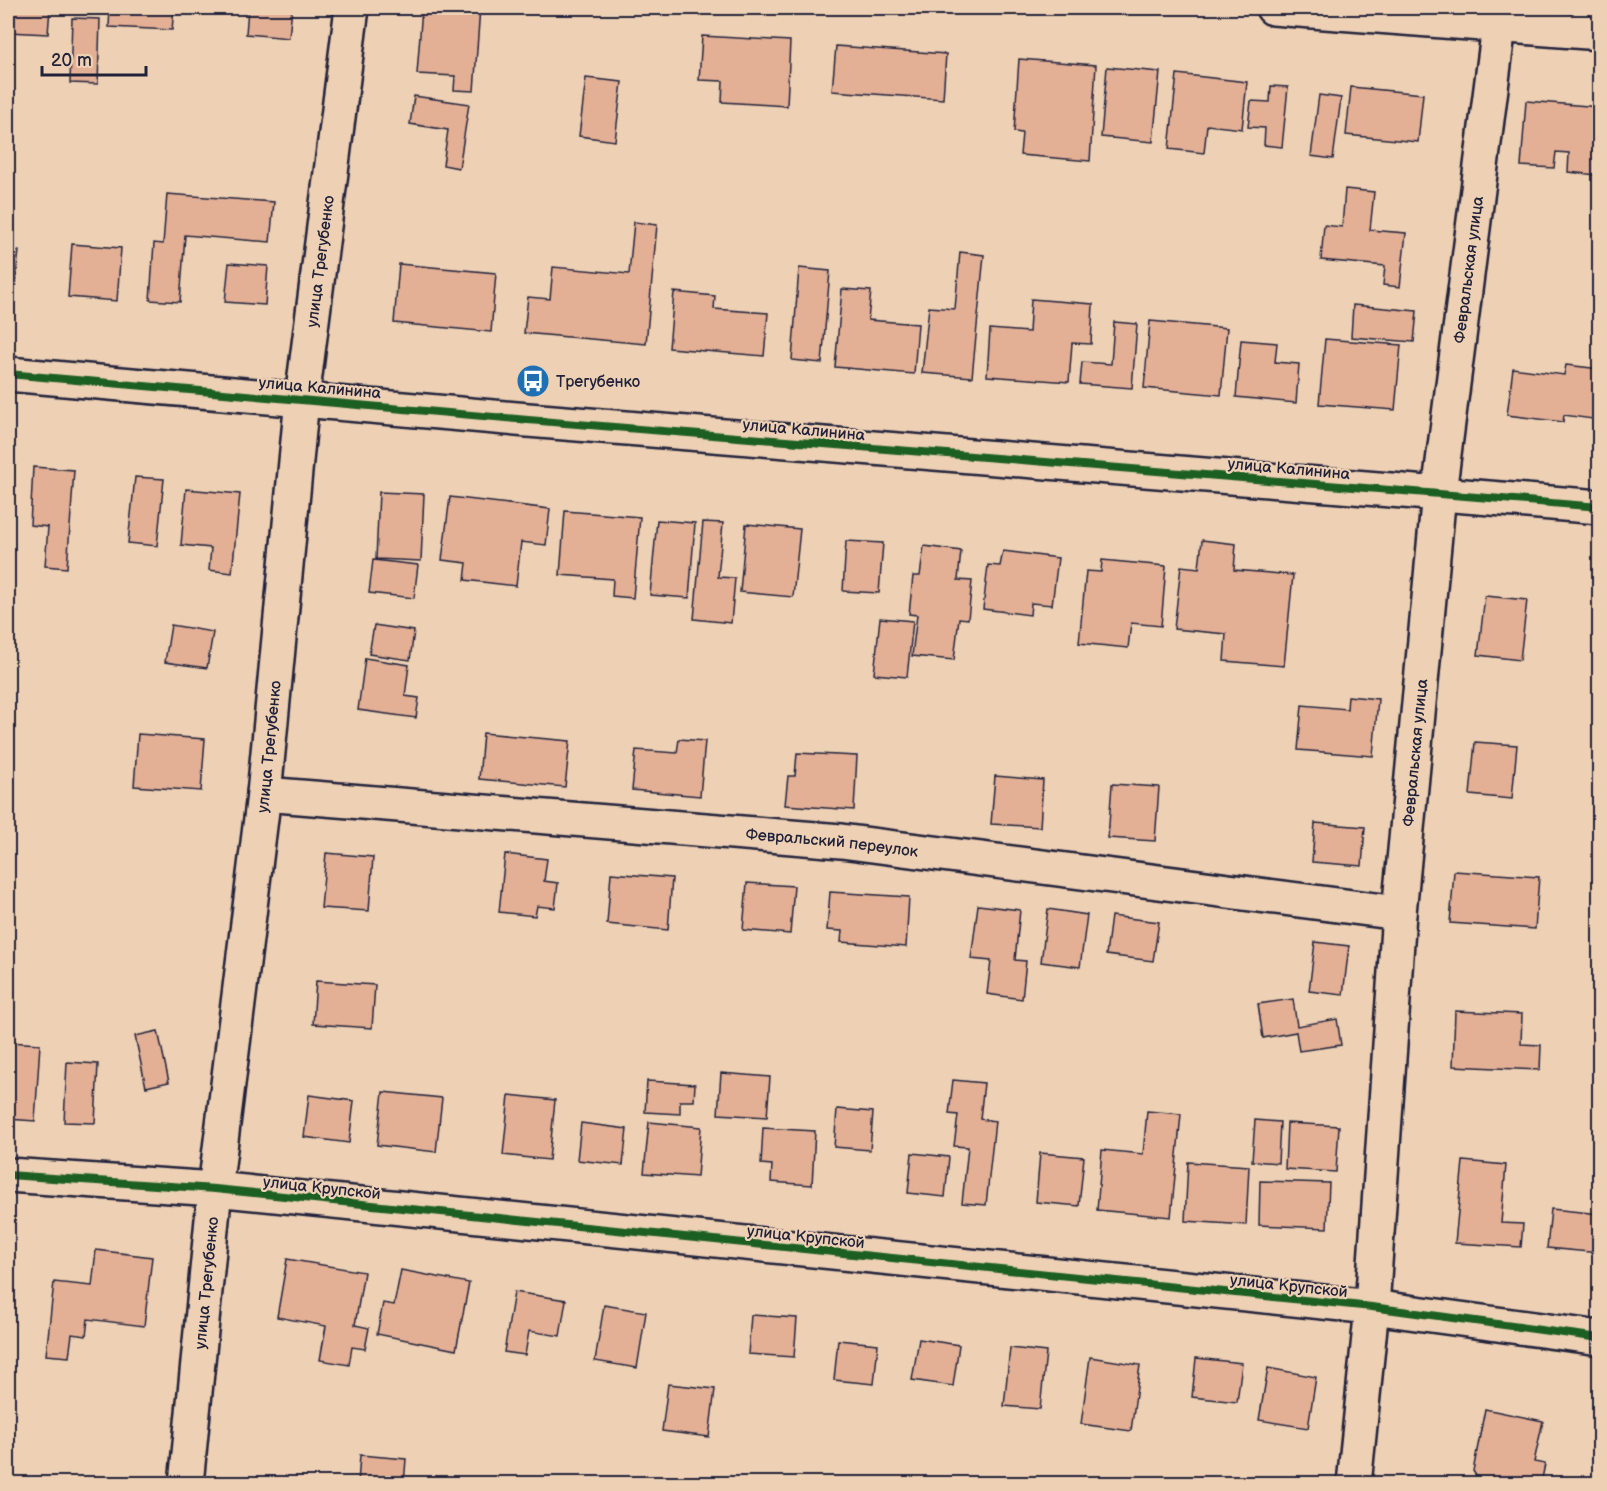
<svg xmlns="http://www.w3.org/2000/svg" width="1607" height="1491" viewBox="0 0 1607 1491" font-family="'Balsamiq Sans',sans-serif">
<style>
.building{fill:#e3af95;stroke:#22223b;stroke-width:1.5}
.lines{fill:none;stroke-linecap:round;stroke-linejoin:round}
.lane-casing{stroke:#22223b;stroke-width:26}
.street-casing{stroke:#22223b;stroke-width:38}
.secondary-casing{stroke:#22223b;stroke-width:38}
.lane{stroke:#eed1b4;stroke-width:21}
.street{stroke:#eed1b4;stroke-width:33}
.secondary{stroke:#eed1b4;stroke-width:33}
.cycleway-casing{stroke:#eed1b4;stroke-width:11}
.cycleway{stroke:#1b5e20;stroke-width:8}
.labels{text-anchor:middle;stroke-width:4.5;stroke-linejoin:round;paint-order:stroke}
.street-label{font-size:16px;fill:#22223b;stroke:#eed1b4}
.poi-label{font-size:16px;fill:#22223b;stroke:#eed1b4;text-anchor:start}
</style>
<rect width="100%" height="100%" fill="#eed1b4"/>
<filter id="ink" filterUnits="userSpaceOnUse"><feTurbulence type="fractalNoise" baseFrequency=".0167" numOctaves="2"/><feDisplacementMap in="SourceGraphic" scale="12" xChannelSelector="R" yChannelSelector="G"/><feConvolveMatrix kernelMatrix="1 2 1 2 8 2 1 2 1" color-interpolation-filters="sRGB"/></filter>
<g filter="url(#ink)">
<path class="building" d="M8 8H50L48 34 8 32Z
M110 8H174L172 30 109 27Z
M248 8H292L289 38 246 34Z
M422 8H480L474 91 454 90 455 76 417 74Z
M72 18 100 19 98 84 70 83Z
M702 36 790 41 787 106 722 102 723 81 699 80Z
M836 46 946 54 943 99 832 91Z
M1019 59 1096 65 1090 161 1020 155 1022 133 1014 132Z
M1107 67 1160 72 1153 142 1101 137Z
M1177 74 1247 82 1242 129 1207 125 1204 153 1169 149Z
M586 78 622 82 615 141 579 136Z
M1271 86 1288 87 1282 147 1264 145 1265 128 1248 127 1251 101 1270 102Z
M1351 87 1423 94 1418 142 1346 135Z
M1319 95 1341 98 1333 159 1311 156Z
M414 96 469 104 459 168 443 165 448 130 410 124Z
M1526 101 1600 107 1597 175 1568 172 1569 153 1556 152 1554 168 1521 166Z
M1345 189 1374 192 1370 230 1406 233 1400 287 1383 285 1385 266 1321 260 1324 225 1342 227Z
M167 194 274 202 270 242 185 235 180 302 150 300 154 243 163 244Z
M634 222 657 225 646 344 524 333 528 297 550 299 553 267 629 274Z
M72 244 121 248 117 301 68 297Z
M8 249 19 251 14 294 8 293Z
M960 252 984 255 972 377 922 373 929 307 955 309Z
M229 263 268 266 265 305 225 302Z
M399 264 496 273 491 332 394 323Z
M799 268 830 271 822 363 792 360Z
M842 289 871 291 868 320 918 324 914 374 835 367Z
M674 292 715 296 714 309 768 313 764 356 669 348Z
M1031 299 1093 304 1091 344 1072 343 1069 382 987 376 990 329 1029 332Z
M1353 305 1417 311 1414 342 1351 337Z
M1150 321 1227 328 1221 395 1144 388Z
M1114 322 1137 324 1132 388 1080 384 1082 362 1111 364Z
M1325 339 1401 345 1395 410 1319 404Z
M1241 340 1277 343 1275 362 1299 364 1296 403 1236 397Z
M1566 365 1600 369V420L1564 415 1563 422 1507 415 1513 368 1564 375Z
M33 467 74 470 67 568 45 566 48 527 30 525Z
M135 477 164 479 157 546 128 543Z
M186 489 240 494 232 573 209 570 211 548 181 545Z
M379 492 424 494 421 561 376 559Z
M450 497 550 509 546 545 521 542 516 586 465 580 467 563 442 560Z
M565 511 640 517 633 598 612 596 613 579 560 575Z
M657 520 695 523 689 598 650 595Z
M703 522 723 523 718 577 735 578 731 623 694 619Z
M746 524 800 529 793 597 740 592Z
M1202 540 1236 544 1234 570 1293 575 1284 666 1224 661 1226 634 1174 629 1181 566 1199 568Z
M846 541 883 543 879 593 843 591Z
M924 546 961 551 958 580 972 581 968 619 959 618 954 660 912 656 917 615 909 614 913 576H920Z
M1003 551 1058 558 1052 605 1031 603 1030 615 983 609 988 565 1000 566Z
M373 560 418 565 414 598 369 593Z
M1102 560 1166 566 1161 626 1131 623 1128 648 1079 643 1086 571 1101 572Z
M1485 596 1527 600 1520 660 1478 655Z
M880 618 913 621 907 677 874 674Z
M171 625 213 632 207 668 165 662Z
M374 625 414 631 410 660 369 654Z
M365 658 409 665 405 696 419 698 416 718 358 710Z
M1348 696 1378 699 1373 756 1298 750 1302 705 1347 709Z
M483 733 570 741 565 787 479 779Z
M138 734 205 739 201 791 134 786Z
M679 739 705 741 700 796 632 790 636 750 677 753Z
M1475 742 1517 745 1512 799 1470 795Z
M797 753 857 756 854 810 785 805 788 776H795Z
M995 776 1043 780 1040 827 991 824Z
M1112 784 1159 787 1155 841 1108 838Z
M1315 823 1365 827 1362 866 1312 862Z
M326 853 373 857 369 911 321 908Z
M505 854 547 859 544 881 558 883 555 908 537 906 535 916 499 912Z
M1454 871 1539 877 1535 929 1450 923Z
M611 873 672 878 668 930 607 924Z
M747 883 794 886 790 934 743 930Z
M830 892 909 897 906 947 841 942 842 931 827 930Z
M978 905 1020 910 1015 960 1026 961 1022 999 987 994 991 961 971 959Z
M1048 909 1087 915 1080 967 1041 962Z
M1111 916 1159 922 1153 961 1106 955Z
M1315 942 1349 946 1343 995 1309 991Z
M316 981 375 985 372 1028 313 1024Z
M1293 999 1297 1026 1337 1019 1341 1045 1299 1051 1296 1032 1263 1038 1258 1004Z
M1455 1011 1522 1014 1521 1044 1541 1045 1540 1070 1453 1066Z
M158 1031 169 1082 146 1087 135 1036Z
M8 1042 40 1044 35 1121 8 1119Z
M67 1062 98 1064 95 1123 64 1122Z
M721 1073 770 1077 767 1117 718 1114Z
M953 1080 984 1083 980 1119 995 1121 986 1205 962 1203 968 1147 954 1146 958 1115 949 1114Z
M647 1081 695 1084 694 1101H680V1114L645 1112Z
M383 1092 442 1098 436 1152 377 1145Z
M309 1095 354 1101 349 1143 304 1137Z
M509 1095 555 1100 549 1160 503 1155Z
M837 1109 873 1112 870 1150 834 1147Z
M1147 1111 1181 1114 1171 1217 1097 1210 1102 1150 1143 1154Z
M1255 1120 1280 1122 1278 1163 1252 1161Z
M649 1122 701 1127 697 1177 644 1173Z
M581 1123 627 1129 623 1165 577 1160Z
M1287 1123 1339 1126 1336 1172 1285 1169Z
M763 1128 815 1131 812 1185 771 1182 772 1165 761 1164Z
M912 1153 949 1157 945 1197 908 1193Z
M1040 1153 1084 1157 1079 1206 1036 1202Z
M1463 1161 1506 1165 1501 1223 1523 1224 1521 1247 1455 1243Z
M1188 1162 1249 1166 1246 1225 1185 1221Z
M1260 1181 1329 1183 1327 1228 1259 1225Z
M1551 1209 1600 1214V1253L1547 1248Z
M96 1250 152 1257 144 1326 88 1319 86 1336 72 1334 69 1357 46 1355 54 1282 92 1286Z
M287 1259 364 1272 355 1325 369 1328 365 1349 352 1347 349 1365 320 1360 326 1326 277 1317Z
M401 1270 469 1283 456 1350 377 1334 383 1303 394 1305Z
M514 1292 566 1300 560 1336 529 1331 525 1355 504 1352Z
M604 1305 646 1312 637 1368 595 1361Z
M751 1315 797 1318 794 1357 748 1354Z
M919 1339 959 1345 953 1386 912 1380Z
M838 1340 878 1344 874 1384 834 1380Z
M1010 1348 1046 1352 1040 1409 1004 1406Z
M1090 1357 1140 1365 1131 1431 1081 1424Z
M1196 1358 1242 1363 1237 1402 1192 1397Z
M1268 1368 1316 1377 1308 1428 1259 1420Z
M668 1384 715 1389 709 1437 662 1431Z
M1485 1409 1543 1421 1534 1462 1545 1464 1541 1484H1481L1473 1471Z
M360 1455 406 1459 404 1484H358Z"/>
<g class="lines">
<g class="lane-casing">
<path id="lane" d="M1584 32V8"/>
</g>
<g class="street-casing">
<g id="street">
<path d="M1273 8 1600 33"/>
<path id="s1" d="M264 794 841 841 1399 913"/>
<path d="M8 1175 215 1189 1372 1307 1600 1338"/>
<path id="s2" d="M186 1484 215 1189 264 794 302 399 352 8"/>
<path id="s3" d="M1354 1484 1372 1307 1399 913 1439 493 1499 26"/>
</g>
</g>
<g class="secondary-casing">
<path id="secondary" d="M8 374 528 420 1600 507"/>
</g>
<use href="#lane" class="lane"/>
<use href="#street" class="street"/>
<use href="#secondary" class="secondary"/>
<g class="cycleway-casing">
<path id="cycleway" d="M8 374 528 420 1600 507
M8 1175 215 1189 1372 1307 1600 1338"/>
</g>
<use href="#cycleway" class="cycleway"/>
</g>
</g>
<defs>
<g id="bus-disc" transform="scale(1.725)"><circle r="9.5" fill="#1f6fb2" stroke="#eed1b4"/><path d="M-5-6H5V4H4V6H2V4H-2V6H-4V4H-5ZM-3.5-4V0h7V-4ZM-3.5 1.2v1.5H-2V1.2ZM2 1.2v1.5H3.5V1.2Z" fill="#fff"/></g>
</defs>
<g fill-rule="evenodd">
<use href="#bus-disc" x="533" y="381"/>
</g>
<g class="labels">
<g class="street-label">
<text dy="6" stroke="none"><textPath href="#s2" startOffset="1230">улица Трегубенко</textPath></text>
<text dy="6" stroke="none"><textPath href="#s3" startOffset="1220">Февральская улица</textPath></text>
<text transform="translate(320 387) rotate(5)" y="6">улица Калинина</text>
<text transform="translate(804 429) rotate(5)" y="6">улица Калинина</text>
<text transform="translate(1289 468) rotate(5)" y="6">улица Калинина</text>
<text dy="6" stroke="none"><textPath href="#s2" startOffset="742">улица Трегубенко</textPath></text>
<text dy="6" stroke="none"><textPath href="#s3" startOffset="734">Февральская улица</textPath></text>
<text dy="6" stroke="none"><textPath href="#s1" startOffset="570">Февральский переулок</textPath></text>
<text transform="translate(322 1187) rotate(6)" y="6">улица Крупской</text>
<text transform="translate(806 1236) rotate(6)" y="6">улица Крупской</text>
<text dy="6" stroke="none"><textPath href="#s2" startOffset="202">улица Трегубенко</textPath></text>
<text transform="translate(1289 1285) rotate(6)" y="6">улица Крупской</text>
</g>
<g class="poi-label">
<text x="556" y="387">Трегубенко</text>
</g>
</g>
<rect width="1607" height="1491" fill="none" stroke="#eed1b4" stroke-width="30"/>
<rect x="15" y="15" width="1577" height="1461" fill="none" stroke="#22223b" stroke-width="2" filter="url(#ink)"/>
<path d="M42 66v9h104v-9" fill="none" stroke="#22223b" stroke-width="3"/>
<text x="51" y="66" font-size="18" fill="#22223b" stroke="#eed1b4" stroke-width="4.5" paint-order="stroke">20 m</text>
</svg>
